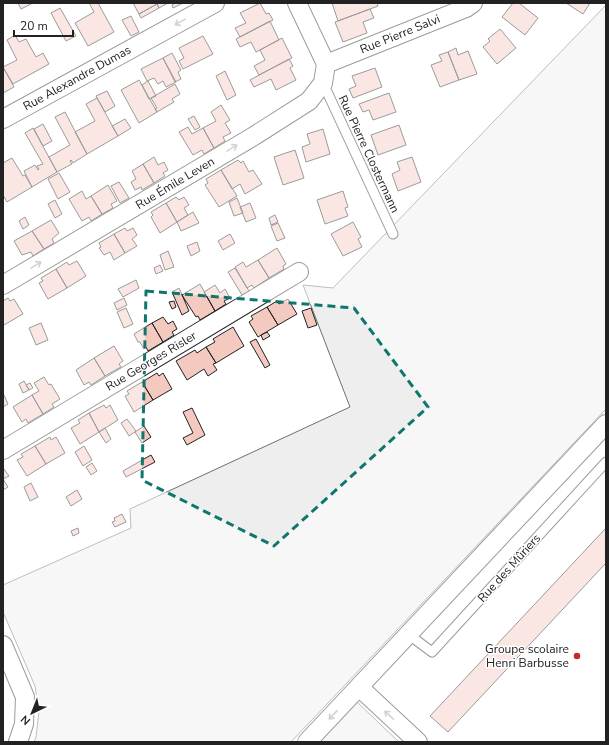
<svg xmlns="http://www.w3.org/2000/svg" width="609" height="745" viewBox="0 0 609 745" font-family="'Nunito Sans',sans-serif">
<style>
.green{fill:#eee;stroke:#6f6f6f}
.parking{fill:#ededed;stroke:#6f6f6f}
.building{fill:#f3c9c0;stroke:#222}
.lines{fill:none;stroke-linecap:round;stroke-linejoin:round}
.lane-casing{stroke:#222;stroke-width:11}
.street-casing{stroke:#222;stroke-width:20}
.lane{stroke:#fff;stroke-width:9}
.street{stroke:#fff;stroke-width:18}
.oneway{stroke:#9c9c9c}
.marked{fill:none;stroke:#0f766e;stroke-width:3;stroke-dasharray:8 5;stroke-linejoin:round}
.poi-dot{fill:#c62828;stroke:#fff;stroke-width:1.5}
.labels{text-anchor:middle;stroke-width:3;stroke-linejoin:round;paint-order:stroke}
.street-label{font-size:12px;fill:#222;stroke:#fff}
.poi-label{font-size:12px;fill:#222;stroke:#fff;text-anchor:end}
</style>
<rect width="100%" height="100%" fill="#fff"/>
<path class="green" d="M606 5V409L291 742H34L36 737 39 711 35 686 3 612V585L131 528 130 509 350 407 303 285 333 288Z"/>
<path class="parking" d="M357 702 399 742H318Z"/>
<path class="building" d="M18 3H33L21 9Z
M89 3H98L114 32 88 46 75 23 94 12Z
M133 3H168L159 8 157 4 139 14Z
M175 3H183L173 8 172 5Z
M260 3 266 14 269 13 273 20 240 37 235 28 246 23 240 13Z
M332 3H377L378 6 338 21Z
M513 3H519L538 18 525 35 502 17Z
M566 3H590L583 14Z
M157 4 159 8 141 18 139 14Z
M60 8 76 36 66 41 51 13Z
M370 9 374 18 363 22 367 33 343 42 335 22Z
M131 16 139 32 131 36 122 20Z
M270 21 279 40 256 52 251 42 240 47 236 39Z
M500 29 516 48 497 64 483 47 490 41 488 39Z
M15 35 19 42 26 39 36 57 43 53 49 64 13 84 3 67 17 60 7 40Z
M203 36 213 54 183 69 179 61 184 58 179 48Z
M282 38 292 58 259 75 254 66 265 60 260 50Z
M456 48 458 55 468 51 477 74 459 80 448 52Z
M448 52 459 80 440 87 431 65 442 61 439 55Z
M172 53 181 70 178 72 181 79 175 82 163 58Z
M163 58 176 82 166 87 163 81 158 84 154 78 147 81 141 69Z
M289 59 293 66 290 68 296 80 276 90 271 79 254 87 250 80Z
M3 67 14 87 3 93Z
M375 68 382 87 353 98 349 89 356 86 352 76Z
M225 71 236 95 227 100 216 76Z
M139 80 157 112 139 123 121 90Z
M148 81 156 96 149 99 142 85Z
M175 84 180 94 172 99 174 102 157 112 155 109 157 108 151 98Z
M107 91 115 106 105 112 96 96Z
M389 93 396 112 373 120 369 110 363 112 359 104Z
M97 98 118 136 87 154 75 132 95 121 86 104Z
M221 105 230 120 225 123 231 133 223 137 225 141 214 148 203 128 216 121 211 112Z
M65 112 87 154 73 163 71 160 70 161 72 164 57 172 49 157 70 145 55 117Z
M194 116 200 127 195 130 188 119Z
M125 119 131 128 118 136 112 126Z
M43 124 52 141 43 146 34 129Z
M399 125 406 145 378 155 371 135Z
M188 127 192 134 203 128 214 148 204 154 202 150 193 155 179 132Z
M33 128 57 172 32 187 24 171 35 165 38 170 39 169 37 166 43 164 25 133Z
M323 129 330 154 306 162 302 147 310 144 307 134Z
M295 150 304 178 283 185 274 157Z
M154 157 158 165 164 162 168 170 163 173 165 176 154 183 143 164Z
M412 157 421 182 398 191 392 174 400 170 397 162Z
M12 158 23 176 25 175 32 187 7 202 3 195V163Z
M238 160 241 163 243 161 249 172 253 170 262 184 245 194 240 184 232 189 221 170Z
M143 164 154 183 142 190 141 187 135 190 131 182 136 179 132 171Z
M221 170 237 196 219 207 205 185 208 183 206 179Z
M59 173 70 192 58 199 48 179Z
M119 182 129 198 120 203 111 186Z
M108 185 117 201 111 204 113 208 102 214 91 196Z
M82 191 86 199 91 196 102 214 91 221 89 217 82 221 69 199Z
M343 191 348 207 345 208 348 216 325 224 317 200Z
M176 197 179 200 184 197 189 205 184 208 188 215 177 222 166 203Z
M237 198 243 213 234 216 229 202Z
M55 200 62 214 55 218 48 204Z
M166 203 177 222 160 233 151 217 153 215 151 212Z
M250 203 256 218 246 222 240 207Z
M193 212 199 223 181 231 177 222Z
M275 215 278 222 271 225 269 218Z
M25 217 29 225 23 229 19 221Z
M51 220 59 233 52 239 54 243 44 249 32 231Z
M353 222 361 237 358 239 362 247 343 256 331 234Z
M278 223 285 238 277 241 271 226Z
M125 228 127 231 133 228 137 235 132 239 137 246 125 253 114 234Z
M32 231 44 249 33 256 31 252 22 255 14 241Z
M114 234 125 253 114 260 110 252 104 255 99 248 101 247 99 243Z
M230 234 235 243 223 250 218 241Z
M197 242 200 251 191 256 187 246Z
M277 248 286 264 283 266 284 269 269 278 258 260Z
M168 251 174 267 165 270 160 255Z
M258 260 269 278 254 288 252 285 247 288 235 267 243 262 246 267Z
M77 261 86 276 67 288 56 269 67 262 69 265Z
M160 265 163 271 156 274 154 268Z
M235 268 249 291 242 295 228 272Z
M56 269 67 288 48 299 39 283 43 281 41 278Z
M136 280 139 288 123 297 118 289Z
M200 284 215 311 200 320 198 316 196 317 182 295Z
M215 285 220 293 225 289 230 298 224 301 226 304 215 311 204 292Z
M179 288 189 311 182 315 172 292Z
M8 298 10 301 14 299 23 314 4 325 3 324V301Z
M124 298 127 305 117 310 114 303Z
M288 299 297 314 278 325 267 307 277 301 279 304Z
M174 301 176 307 172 309 169 302Z
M267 307 278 325 258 337 249 322 253 319 251 316Z
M126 308 133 324 124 328 117 312Z
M311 308 317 325 308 328 302 311Z
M163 317 168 324 173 321 177 329 172 332 174 335 163 342 152 323Z
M41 323 48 340 36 345 29 328Z
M152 323 163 342 148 351 146 347 144 349 140 342H138L134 334Z
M233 327 244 346 216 363 206 347 215 342 213 339Z
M267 332 270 336 263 340 261 335Z
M256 339 270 365 265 368 250 342Z
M114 346 123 361 119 364 121 367 105 376 94 358Z
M206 347 216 363 213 364 217 370 208 376 204 369 187 380 176 361 195 350 197 353Z
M94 358 105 376 91 385 89 382 84 385 76 370Z
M157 373 159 376 163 373 172 389 153 400 142 382Z
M44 377 49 385 51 384 60 399 52 404 54 407 43 414 32 395 39 391 34 383Z
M24 381 29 390 23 393 19 384Z
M142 382 153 400 134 412 125 396 129 394 127 391Z
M30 383 33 388 29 390 26 385Z
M3 393 8 404 3 407Z
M32 395 43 414 28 423 26 419 22 422 13 407Z
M104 405 106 408 110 405 118 420 99 432 89 413Z
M192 408 205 435 187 445 183 438 193 433 183 412Z
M89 413 99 432 80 444 71 428 80 423 78 420Z
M127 419 136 431 129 436 121 423Z
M144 426 151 437 142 443 135 432Z
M105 428 111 439 106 443 99 432Z
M50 437 51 440 56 437 65 453 46 464 35 446Z
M35 446 46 464 27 476 17 460 23 457 21 454Z
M84 446 92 460 83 466 75 452Z
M151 455 155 462 126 477 123 471Z
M92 463 97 471 91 475 86 467Z
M3 469H4L9 476 3 479 8 487 3 490Z
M31 483 38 497 30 501 24 487Z
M77 490 82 499 71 506 66 497Z
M122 514 126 522 115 527 112 522 115 521 114 518Z
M78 528 79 533 73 536 71 531Z
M606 528V563L448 732 430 716Z"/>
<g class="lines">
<g class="lane-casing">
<path id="lane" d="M323 83 393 234
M408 634 432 652 606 462"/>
</g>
<g class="street-casing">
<path id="street" d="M297 3 326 64
M326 64 466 8 473 3
M3 119 215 3
M3 285 254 136 309 101 323 83 326 64
M3 450 299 272
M3 645 25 697 24 724 18 742
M359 687 418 742
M307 742 606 424"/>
</g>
<use href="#lane" class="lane"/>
<use href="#street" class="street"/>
</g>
<defs><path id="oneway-shaft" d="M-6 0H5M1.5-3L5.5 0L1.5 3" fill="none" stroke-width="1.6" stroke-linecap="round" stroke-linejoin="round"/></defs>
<g class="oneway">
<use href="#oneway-shaft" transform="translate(180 22) rotate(151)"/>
<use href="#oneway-shaft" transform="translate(232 148) rotate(-31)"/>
<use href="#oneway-shaft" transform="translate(36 265) rotate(-31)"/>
<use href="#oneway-shaft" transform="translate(333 715) rotate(133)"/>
<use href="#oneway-shaft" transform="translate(389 715) rotate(-137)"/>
</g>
<path d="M0 0H609V745H0ZM146 291 354 308 428 407 274 546 142 480Z" fill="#fff" fill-opacity=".55" fill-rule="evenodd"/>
<path class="marked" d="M146 291 354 308 428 407 274 546 142 480Z"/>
<circle class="poi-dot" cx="577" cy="656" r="4"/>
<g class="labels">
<g class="street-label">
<text transform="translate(400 34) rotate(-22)" y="4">Rue Pierre Salvi</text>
<text transform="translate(77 78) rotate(-29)" y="4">Rue Alexandre Dumas</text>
<text transform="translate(369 154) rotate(65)" y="4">Rue Pierre Clostermann</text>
<text transform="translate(175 183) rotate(-31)" y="4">Rue Émile Leven</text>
<text transform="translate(151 361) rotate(-31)" y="4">Rue Georges Risler</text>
<text transform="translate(509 568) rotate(-48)" y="4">Rue des Mûriers</text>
</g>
<g class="poi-label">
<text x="569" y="653">Groupe scolaire<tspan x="569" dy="14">Henri Barbusse</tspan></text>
</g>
</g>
<rect width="609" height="745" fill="none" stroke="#222222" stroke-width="8"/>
<g transform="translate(32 713) rotate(223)" stroke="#ffffff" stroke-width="3" paint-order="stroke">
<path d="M0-3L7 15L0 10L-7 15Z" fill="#222222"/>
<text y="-6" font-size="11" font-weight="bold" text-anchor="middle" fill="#222222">N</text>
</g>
<path d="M14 30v6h59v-6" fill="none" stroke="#222222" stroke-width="2"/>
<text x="20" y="30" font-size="12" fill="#222222" stroke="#ffffff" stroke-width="3" paint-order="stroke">20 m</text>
</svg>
